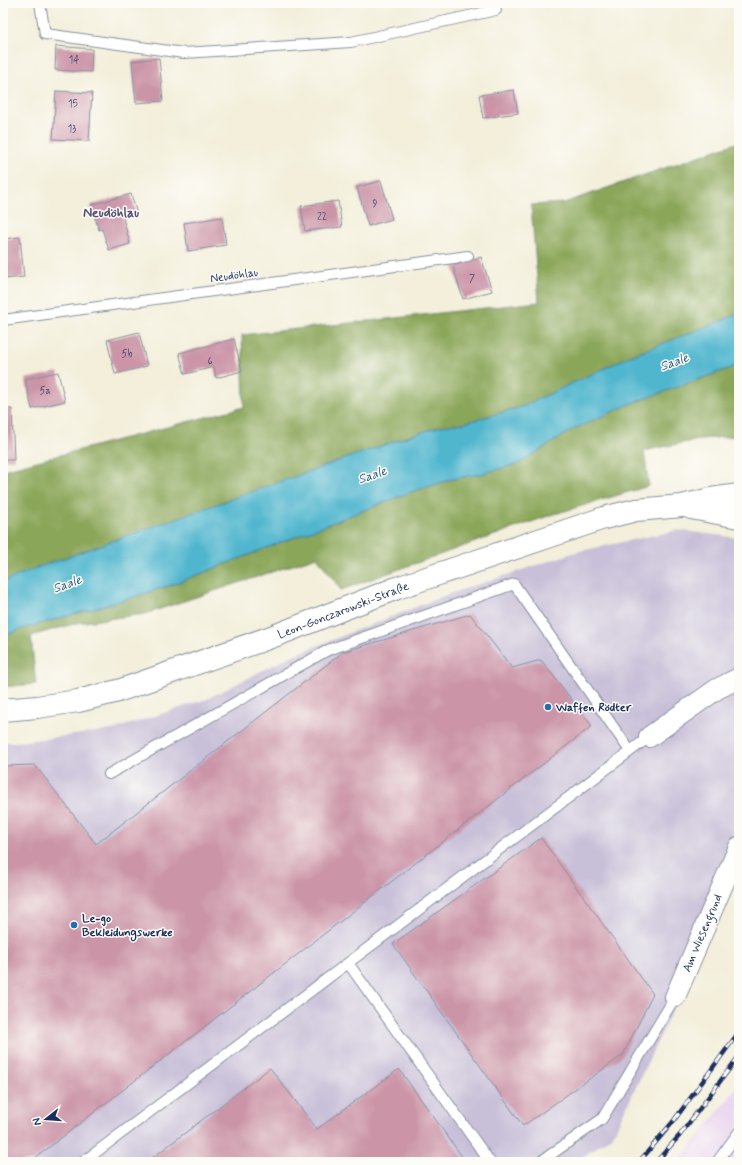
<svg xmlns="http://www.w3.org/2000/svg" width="742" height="1165" viewBox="0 0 742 1165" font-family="Mynerve,sans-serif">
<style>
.built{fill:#e7d2ef}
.industrial{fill:#c8bfd8}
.forest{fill:#8aa659;stroke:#526a5c}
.water{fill:#4fb6ce;stroke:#357296}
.building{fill:#cb94a7}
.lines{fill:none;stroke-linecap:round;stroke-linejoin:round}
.service-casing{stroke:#878f9c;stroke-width:12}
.minor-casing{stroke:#878f9c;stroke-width:22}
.tertiary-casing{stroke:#878f9c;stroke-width:24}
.service{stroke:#fff;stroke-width:10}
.minor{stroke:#fff;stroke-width:20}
.tertiary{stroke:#fff;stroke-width:22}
.rail-casing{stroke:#1b2f5e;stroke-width:4.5}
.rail{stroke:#fdfcf7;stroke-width:3;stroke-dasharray:9;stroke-linecap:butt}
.poi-dot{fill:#1f6fb2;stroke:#fdfcf7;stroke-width:1.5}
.labels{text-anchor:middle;stroke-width:3;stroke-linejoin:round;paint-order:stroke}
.number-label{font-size:10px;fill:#474870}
.street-label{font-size:12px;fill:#1b2f5e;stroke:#fdfcf7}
.poi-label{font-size:12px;font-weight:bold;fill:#1b2f5e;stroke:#fdfcf7;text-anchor:start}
.water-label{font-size:13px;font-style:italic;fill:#2d5e85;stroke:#fdfcf7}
.quarter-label{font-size:14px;font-weight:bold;fill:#595278;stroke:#fdfcf7}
</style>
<rect width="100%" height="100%" fill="#fdfcf7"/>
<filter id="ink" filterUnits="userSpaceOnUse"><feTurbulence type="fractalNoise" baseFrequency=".025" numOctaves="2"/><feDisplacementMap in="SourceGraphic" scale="8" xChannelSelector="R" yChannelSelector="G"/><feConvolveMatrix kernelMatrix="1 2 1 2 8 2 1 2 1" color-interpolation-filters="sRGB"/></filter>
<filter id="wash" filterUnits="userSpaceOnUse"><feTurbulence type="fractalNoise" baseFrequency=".012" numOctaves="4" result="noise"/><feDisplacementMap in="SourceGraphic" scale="16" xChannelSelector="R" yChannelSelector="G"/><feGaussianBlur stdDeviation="0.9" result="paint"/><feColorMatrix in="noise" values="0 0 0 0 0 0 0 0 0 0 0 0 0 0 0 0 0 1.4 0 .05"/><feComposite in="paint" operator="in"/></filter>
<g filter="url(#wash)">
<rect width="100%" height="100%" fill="#f3efdb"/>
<path class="built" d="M739 1085V1162H678Z"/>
<path class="industrial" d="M678 530 739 538V870L613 1135 576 1162H3V742H19L112 730 207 699 291 656 449 594 576 552Z"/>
<path class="forest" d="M739 142V314L628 357 521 407 464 423 441 426 415 434 33 569 3 582V470L244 407 242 335 539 302 531 205 564 203Z
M739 365V436L701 439 644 451 649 486 551 515 341 590 317 557 145 614 77 623 31 636 36 684 3 687V636L25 628 131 598 174 584 411 492 449 480 485 473 518 464 574 429 632 403Z"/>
<path class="water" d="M739 314V365L632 403 574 429 518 464 485 473 449 480 411 492 174 584 131 598 25 628 3 636V582L33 569 415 434 441 426 464 423 521 407 628 357Z"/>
<g id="blocks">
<path class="building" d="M56 46 92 49 91 72 55 70Z
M159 58 163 101 136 103 132 61Z
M514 90 518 113 483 118 479 95Z
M56 91 92 93 89 141 53 139Z
M381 181 392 219 368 226 357 187Z
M131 194 137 214 123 218 130 244 109 250 102 229 99 230 91 205Z
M338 201 342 227 305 231 301 206Z
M222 217 226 245 188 251 184 223Z
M20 237 24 277 3 279V239Z
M481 257 492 291 463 299 453 266Z
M139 332 147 366 115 374 107 340Z
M234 339 242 371 216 378 214 367 185 374 179 353Z
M58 372 65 401 32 409 25 379Z
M3 409H12L14 460H3Z
M470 614 512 668 541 660 592 726 30 1162H3V766L35 765 96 844 343 652Z
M541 838 653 994 623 1055 523 1126 393 944Z
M270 1068 317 1129 399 1069 466 1162H147Z"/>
</g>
</g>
<g filter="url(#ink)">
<use href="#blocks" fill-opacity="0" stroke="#878f9c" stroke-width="1"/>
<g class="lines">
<g class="service-casing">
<path id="service" d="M40 3 45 34 184 53 351 42 496 10
M3 320 468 256
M109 774 328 650 514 584 630 751
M348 963 490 1162
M83 1162 649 737
M540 1162 602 1119 675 997
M717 1162 739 1132"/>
</g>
<g class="minor-casing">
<path id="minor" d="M649 737 717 689 739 678
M675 997 739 847"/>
</g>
<g class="tertiary-casing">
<path id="tertiary" d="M691 508 739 517
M3 710 37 707 78 701 118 691 274 636 397 588 604 518 636 510 682 506 711 499 739 495"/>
</g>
<use href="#service" class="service"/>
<use href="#minor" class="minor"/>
<use href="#tertiary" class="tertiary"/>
<g class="rail-casing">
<path id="rail" d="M639 1162 672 1123 739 1032
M656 1162 680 1135 739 1056"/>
</g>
<use href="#rail" class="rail"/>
</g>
</g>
<g class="poi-dot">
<circle cx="548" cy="707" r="4"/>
<circle cx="74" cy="925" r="4"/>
</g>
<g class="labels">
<g class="number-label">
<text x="74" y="63">14</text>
<text x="73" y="107">15</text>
<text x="72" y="132">13</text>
<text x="375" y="207">9</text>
<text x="322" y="220">22</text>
<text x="472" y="282">7</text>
<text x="127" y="357">5b</text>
<text x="210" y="364">6</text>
<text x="45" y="394">5a</text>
</g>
<g class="street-label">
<text transform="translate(234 275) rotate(-8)" y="4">Neudöhlau</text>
<text transform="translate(343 610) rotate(-21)" y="4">Leon-Gonczarowski-Straße</text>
<text transform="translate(702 933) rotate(-67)" y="4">Am Wiesengrund</text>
</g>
<g class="poi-label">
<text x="556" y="711">Waffen Rödter</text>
<text x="82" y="922">Le-go<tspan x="82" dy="14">Bekleidungswerke</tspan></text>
</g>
<g class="water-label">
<text transform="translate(674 361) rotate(-20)" y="5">Saale</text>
<text transform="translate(372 474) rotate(-19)" y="5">Saale</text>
<text transform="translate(67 583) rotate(-20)" y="5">Saale</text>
</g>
<g class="quarter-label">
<text x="111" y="217">Neudöhlau</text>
</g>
</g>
<rect width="742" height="1165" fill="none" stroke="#fdfcf7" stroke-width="16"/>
<g transform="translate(46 1119) rotate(253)" stroke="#fdfcf7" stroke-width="3" paint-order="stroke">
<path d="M0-3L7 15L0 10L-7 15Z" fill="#1b2f5e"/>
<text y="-6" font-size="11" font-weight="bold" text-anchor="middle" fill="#1b2f5e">N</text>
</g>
</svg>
